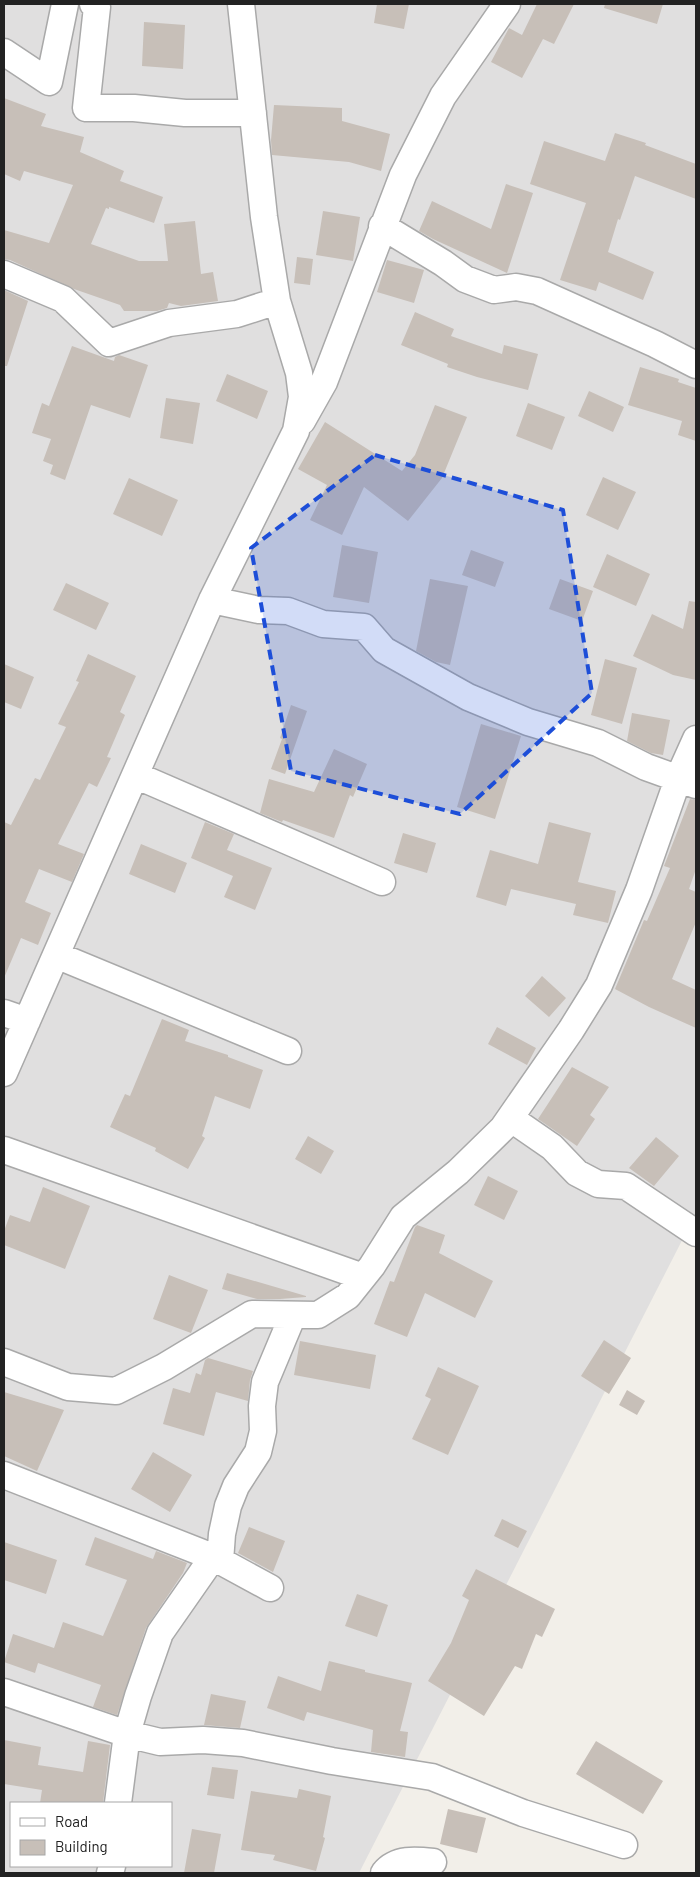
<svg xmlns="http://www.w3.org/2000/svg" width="700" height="1877" viewBox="0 0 700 1877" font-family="Barlow,sans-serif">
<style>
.residential{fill:#e0dfdf;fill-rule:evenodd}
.building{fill:#c7bfb8}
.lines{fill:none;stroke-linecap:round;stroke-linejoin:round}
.minor-casing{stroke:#a9a9a9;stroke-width:29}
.minor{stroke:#fff;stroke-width:26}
.marked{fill:#1d4ed8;fill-opacity:0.2;stroke:#1d4ed8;stroke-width:4;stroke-dasharray:10 6;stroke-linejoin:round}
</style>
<rect width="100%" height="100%" fill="#f2efe9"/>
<path class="residential" d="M4 4H696V1213L359 1873H4ZM11 1803H171V1866H11Z"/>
<path class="building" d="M377 4H409L404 29 374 23Z
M537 4H574L554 44 543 39 522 78 491 62 509 28 522 35Z
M605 4H663L657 24 604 8Z
M144 22 185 25 183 69 142 66Z
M4 98 46 114 41 126 84 137 80 152 124 171 120 181 163 197 154 223 109 207V209L106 208 91 244 139 261H168L164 224 195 221 201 274 213 272 218 301 181 306 169 303 167 308 157 311H124L120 305 74 289 10 260 4 259V230L49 243 73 185 24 171 20 181 4 174Z
M274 105 342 108V121L390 134 381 171 349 162 272 155 271 140Z
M615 133 646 143 645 145 696 164V199L635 176 620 220 618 219 608 252 654 272 643 300 599 282 596 291 560 280 586 203 530 184 544 141 605 161Z
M506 184 533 193 507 273 433 239 419 231 432 201 491 229Z
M323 211 360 217 353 261 316 255Z
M297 257 313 259 310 285 294 283Z
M387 260 424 270 414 303 377 292Z
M4 290 28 301 7 366H4Z
M415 312 454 329 451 336 502 354 504 345 538 354 528 390 477 377 447 367 448 364 401 345Z
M72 346 114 361 115 357 119 355 148 365 130 418 91 405 65 480 50 474 53 465 43 461 51 439 32 433 42 403 49 406Z
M640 367 679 379 678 382 696 388V441L678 435 682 421 628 405Z
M227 374 268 391 257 419 216 401Z
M589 391 624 407 613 432 578 416Z
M166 398 200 403 193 444 160 438Z
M528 403 565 417 552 450 516 436Z
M435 405 467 417 442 478 408 521 364 487 342 535 310 520 327 485 298 469 325 422 402 471 415 455Z
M603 477 636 492 618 530 586 515Z
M129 478 178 500 162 536 113 514Z
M342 545 378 552 369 603 333 597Z
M471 550 504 562 495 587 462 575Z
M607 554 650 574 636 606 593 587Z
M430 579 468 586 450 665 436 662 416 651Z
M560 579 593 591 582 621 549 609Z
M66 583 109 603 96 630 53 610Z
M689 601 696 602V680L673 675 633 656 652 614 683 629Z
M88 654 136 676 120 712 125 715 107 757 111 758 97 787 89 783 58 844 84 854 72 882 39 869 25 902 51 913 38 945 21 938 4 978V822L11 825 35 778 40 780 66 727 58 724 79 682 76 681Z
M605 659 637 668 622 724 591 715Z
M4 664 34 677 21 709 4 702Z
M291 705 307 711 285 774 271 769 282 739 280 738Z
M632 713 670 720 663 755 651 753 627 741Z
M481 724 521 736 495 819 457 807Z
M334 749 367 764 353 797 350 795 334 838 283 820 282 822 260 813 269 779 314 792Z
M690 799 696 800V869L689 889 696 892V922L672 979 696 990V1028L649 1007 615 989 644 920 647 921 670 868 664 866Z
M205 822 234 834 227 850 272 868 255 910 224 897 233 876 191 858Z
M549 822 591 833 578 882 616 891 608 923 573 915 576 904 511 889 506 906 476 897 490 850 538 864Z
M403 833 436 843 427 873 394 863Z
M141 844 187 863 175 893 129 874Z
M542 976 566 998 549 1017 525 996Z
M162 1019 189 1030 185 1041 228 1055V1057L263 1070 250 1109 215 1096 202 1136 205 1138 188 1169 155 1151 156 1148 110 1127 125 1094 130 1096Z
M497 1027 536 1048 527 1065 488 1044Z
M572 1067 609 1087 590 1115 595 1119 577 1146 538 1119Z
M308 1136 334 1151 321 1174 295 1159Z
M656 1137 679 1156 654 1186 629 1168Z
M488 1176 518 1191 504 1220 474 1205Z
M43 1187 90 1206 65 1269 4 1245V1231L10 1215 30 1222Z
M417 1225 445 1235 439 1253 493 1281 475 1318 425 1293 407 1337 374 1324 390 1281 394 1282 415 1227Z
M227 1273 306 1296V1297L280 1299H257L222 1289Z
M169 1275 208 1290 191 1333 153 1319Z
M604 1340 631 1358 609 1394 581 1376Z
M300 1341 376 1355 370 1389 294 1375Z
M208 1358 253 1371 250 1380 248 1401 216 1392 204 1436 163 1424 173 1388 190 1393 196 1373 201 1375 205 1360Z
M438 1367 479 1386 448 1455 412 1439 431 1399 425 1396Z
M627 1390 645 1401 637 1415 619 1405Z
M4 1392 64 1410 37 1471 4 1456Z
M153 1452 192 1475 170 1512 131 1489Z
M502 1519 527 1531 518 1548 494 1536Z
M249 1527 285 1541 273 1572 238 1553Z
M95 1537 153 1559 156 1551 187 1563 183 1573 146 1628 117 1715 93 1707 101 1685 38 1663 35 1673 4 1662 13 1634 54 1648 63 1622 103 1636 127 1580 85 1565Z
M4 1542 57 1560 46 1594 4 1580Z
M476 1569 555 1609 542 1637 536 1634 522 1669 515 1666 484 1716 428 1681 451 1643 469 1600 462 1596Z
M357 1594 388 1605 377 1637 345 1626Z
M329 1661 365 1670V1672L412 1683 400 1731 408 1732 405 1757 371 1752 373 1730 307 1712 304 1721 267 1708 278 1676 321 1691Z
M211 1694 246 1701 240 1728 204 1725Z
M4 1740 41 1747 38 1765 83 1772 88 1741 110 1745 103 1803H40L42 1790 4 1784Z
M596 1741 663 1781 643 1814 576 1774Z
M212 1767 238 1770 234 1799 207 1795Z
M299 1789 331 1796 323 1837 325 1838 316 1871 273 1860 275 1855 241 1850 251 1791 297 1798Z
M448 1809 486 1818 477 1853 440 1844Z
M192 1829 221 1834 214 1873H184Z"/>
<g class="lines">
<g class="minor-casing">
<path id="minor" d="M93 4 97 7 86 108H134L185 113H253
M4 52 49 82 65 4
M382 226 443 263 465 279 494 290 516 287 537 291 655 344 696 365
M4 274 63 299 109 343 169 323 237 314 277 301
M302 421 324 382 403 175 443 96 507 4
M212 600 259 610 288 611 323 624 364 627 384 650 468 697 528 722 598 743 646 767 696 785
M135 775 382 882
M56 955 288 1051
M4 1013 27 1021
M4 1073 212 600 296 431 302 397 299 373 277 301 264 217 241 4
M510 1118 552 1147 577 1173 598 1184 626 1186 696 1233
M4 1150 363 1277
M4 1362 68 1387 116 1391 164 1367 252 1314 318 1315 348 1296 372 1266 403 1217 458 1172 503 1128 571 1030 599 985 639 890 678 779 696 739
M4 1475 213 1557 270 1588
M213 1557 160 1633 138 1696 127 1734 160 1742 203 1740 243 1743 332 1761 432 1777 523 1813 624 1845
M220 1561 222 1534 228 1506 236 1486 258 1452 263 1431 262 1406 265 1382 293 1315
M4 1692 127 1734 118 1803
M110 1873 112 1866
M384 1873C396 1858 416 1860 433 1862"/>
</g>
<use href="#minor" class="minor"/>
</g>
<path class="marked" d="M375 455 563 510 592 693 460 814 291 771 251 548Z"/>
<rect width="700" height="1877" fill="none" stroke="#222222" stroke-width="10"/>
<rect x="10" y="1802" width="162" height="65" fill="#ffffff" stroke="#a7a7a7"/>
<rect x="20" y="1818" width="25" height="8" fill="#ffffff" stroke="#a7a7a7"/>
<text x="55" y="1827" font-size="15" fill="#222222">Road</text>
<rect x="20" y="1840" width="25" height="15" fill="#c7bfb8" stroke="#a7a7a7"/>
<text x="55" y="1852" font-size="15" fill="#222222">Building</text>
</svg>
